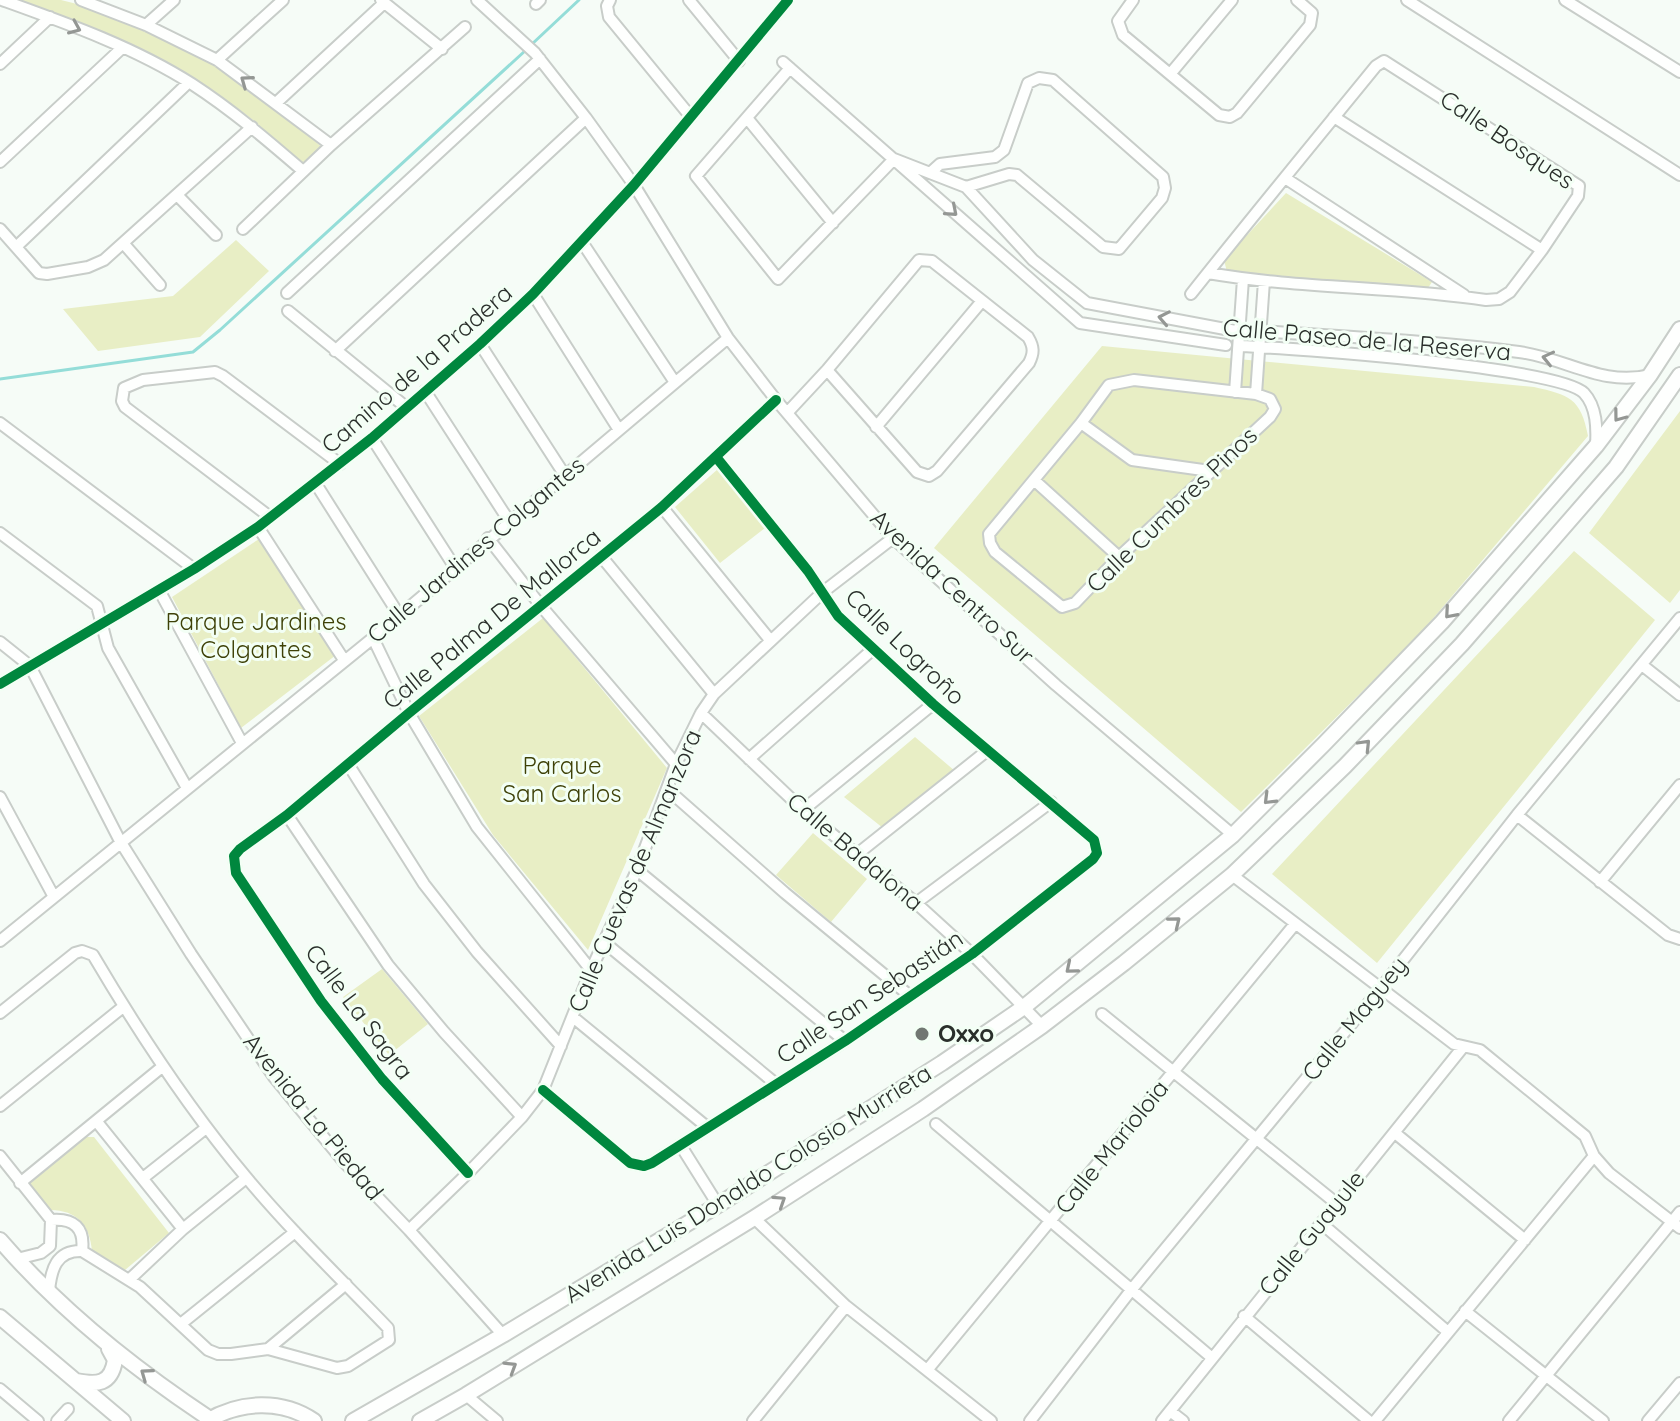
<svg xmlns="http://www.w3.org/2000/svg" width="1680" height="1421" viewBox="0 0 1680 1421" font-family="Quicksand,sans-serif">
<style>
.green{fill:#e8eec5}
.lines{fill:none;stroke-linecap:round;stroke-linejoin:round}
.stream{stroke:#94ddd8;stroke-width:3}
.street-casing{stroke:#c8cdc9;stroke-width:14}
.secondary-casing{stroke:#c8cdc9;stroke-width:18}
.street{stroke:#fefffe;stroke-width:10}
.secondary{stroke:#fefffe;stroke-width:14}
.cycleway-casing{stroke:#f3fff5;stroke-width:15}
.cycleway{stroke:#00873e;stroke-width:10}
.oneway{stroke:#949794}
.poi-dot{fill:#717772;stroke:#f3fff5;stroke-width:3}
.labels{text-anchor:middle;stroke-width:6;stroke-linejoin:round;paint-order:stroke}
.street-label{font-size:24px;fill:#2a2f2b;stroke:#f3fff5}
.park-label{font-size:24px;fill:#3e4107;stroke:#f3fff5}
.poi-label{font-size:24px;font-weight:bold;fill:#2a2f2b;stroke:#f3fff5;text-anchor:start}
</style>
<rect width="100%" height="100%" fill="#f6fcf7"/>
<path class="green" d="M9 0H61L89 7 148 33 209 62 272 104 324 149 304 166C280 144 257 121 230 103 163 57 87 22 9 0Z
M1286 193 1432 282 1428 288 1227 272 1224 260Z
M236 240 269 271 200 337 98 351 63 309 173 296Z
M1102 346 1534 387C1569 395 1581 398 1588 436L1419 635 1241 812 934 548Z
M1680 411V590L1670 603 1589 533Z
M718 469 765 528 720 563 675 507Z
M259 539 336 655 241 728 172 597Z
M1574 551 1655 620 1377 963 1272 874Z
M543 618 667 768 588 950 493 835 419 716Z
M915 737 955 771 883 828 844 797Z
M813 833 867 879 831 922 776 875Z
M382 969 428 1024 389 1055 343 997Z
M86 1137H94L169 1233 125 1270 92 1251C90 1225 76 1209 48 1210L29 1184Z"/>
<g class="lines">
<path class="stream" d="M531 45 579 0
M0 379 193 352 220 330 526 50"/>
<g class="street-casing">
<path id="street" d="M2 0C66 23 134 47 192 84 232 110 267 140 303 171
M81 0 146 25 217 60 331 145
M381 0 442 49
M477 0 535 53 586 118 634 185 728 338 776 400 893 538 1056 685 1233 835
M610 0 607 6 609 17 691 117
M689 0 739 61
M1133 0 1118 21 1123 35 1219 115 1230 117 1237 113 1310 25 1312 13 1297 0
M1407 0 1680 175
M1565 0 1680 72
M536 4 540 0
M146 25 174 0
M217 60 283 0
M783 62 1080 323 1226 345
M0 64 50 17
M790 68 696 176 778 279 894 159
M1171 73 1232 0
M276 103 384 3
M1334 117 1542 250
M747 118 833 223
M894 159 966 187 1033 260 1087 303 1241 332 1261 331C1347 337 1433 341 1519 352 1566 358 1602 387 1650 375
M0 162 122 48
M930 173 940 164 995 157 1004 150 1028 83 1039 78 1053 80 1163 177 1165 188 1162 198 1119 249 1103 247 1017 175 1009 174 966 187
M1285 178 1464 295
M178 196 216 235
M0 229 39 273 47 274 88 267 104 260 252 127
M243 229 331 145 465 27
M582 242 674 381
M124 244 160 285
M16 247 189 82
M287 293 540 59
M533 294 619 430
M1191 294C1252 217 1314 142 1376 66L1384 61 1579 186 1578 196 1542 250 1510 292 1499 299 1486 300C1394 286 1300 289 1208 273
M288 311 407 408
M480 344 564 474
M1240 346C1290 348 1559 367 1584 393 1597 407 1597 429 1596 446
M335 351 586 118
M1134 380 1256 394 1270 399 1275 409 1270 417 1119 557 1075 603 1062 607 995 552 990 543 989 534 1081 423 1109 385Z
M425 391 509 521
M1235 392 1243 279
M1256 394 1264 281
M787 413 827 370 919 260 932 261 1028 337C1034 347 1034 353 1029 363L937 471 929 476 917 472 827 370
M0 423 194 569
M1081 423 1132 460 1210 471
M876 427 982 301
M372 438 454 566
M1034 480 1119 557
M316 484 399 615
M662 507 770 640
M270 517 125 407 122 401 124 388 143 380 215 372 223 376 340 464
M258 527 344 660
M0 533 97 606 108 648 187 788
M488 538 541 606 676 764
M601 556 714 694
M159 590 242 743
M373 638 409 713 477 827 591 970
M0 642 30 666 120 841 191 954 274 1077 344 1162 409 1230 503 1335
M1642 665 1680 695
M0 684 194 569 258 527 372 438 480 344 533 294 634 185 788 0
M701 713 803 810 916 903 972 954 1042 1026
M749 759 872 650
M348 764 424 884 477 952 561 1046
M667 789 785 893 910 996
M0 797 54 897
M803 810 933 704
M287 815 388 965 444 1032 522 1117
M1517 815 1668 935 1680 939
M856 855 988 750
M637 870 845 1041
M1232 875 1454 1044 1480 1050 1585 1136 1594 1156 1609 1173 1680 1228
M1600 882 1680 785
M916 903 1051 802
M0 941 373 638 728 338
M605 943 776 1084
M0 1013 75 953 82 951 93 955C139 1033 188 1108 246 1177 290 1230 340 1278 388 1328L389 1340 348 1366 337 1368 268 1349 231 1354H218L208 1350 140 1287 82 1251
M1102 1014 1336 1203
M574 1018 707 1127
M543 1090 630 1163 644 1166 652 1163 845 1041 972 954 1093 859 1097 853 1094 840 933 704 838 616 808 571 716 457
M0 1106 123 1007
M97 1122 183 1229
M936 1124 1211 1357
M1395 1133 1525 1240
M681 1146 718 1205
M0 1156 51 1220
M468 1173 382 1079 321 1001 236 873 234 856 240 849 287 815 409 713 662 507 776 400
M143 1178 206 1128
M20 1183 162 1067
M754 1218 846 1306 991 1421
M51 1220C74 1218 85 1228 82 1251
M1321 1223 1448 1332
M409 1230 468 1173 522 1117 543 1090 591 970 637 870 676 764 701 713 714 694 823 592 893 538
M17 1259 41 1253 50 1246 51 1220
M130 1279 183 1229 246 1178
M49 1291C51 1270 56 1250 82 1251
M1465 1311 1603 1421
M1244 1316 1369 1421
M182 1323 295 1232
M268 1349 346 1284
M928 1369 1295 924
M0 1389 38 1421
M466 1395 497 1421
M1170 1411 1183 1421
M57 1421 68 1409
M753 1421 846 1306
M1030 1421 1132 1289 1381 988 1517 815 1680 618
M1162 1421 1463 1047
M1375 1421 1594 1156
M1509 1421 1680 1212
M1648 1421 1680 1383"/>
</g>
<g class="secondary-casing">
<path id="secondary" d="M0 1240C60 1310 133 1368 210 1419
M0 1317 123 1421
M76 1381C97 1385 111 1385 115 1360L109 1349
M207 1421C240 1401 282 1399 314 1421
M353 1421 503 1335 718 1205 942 1063 1024 1007 1233 835 1324 744 1442 622 1596 446 1650 375 1680 329
M420 1421 466 1395 754 1218 923 1109 1042 1026 1124 963 1232 875 1345 766 1462 644 1616 467 1680 375"/>
</g>
<use href="#street" class="street"/>
<use href="#secondary" class="secondary"/>
<g class="cycleway-casing">
<path id="cycleway" d="M0 684 194 569 258 527 372 438 480 344 533 294 634 185 788 0
M543 1090 630 1163 644 1166 652 1163 845 1041 972 954 1093 859 1097 853 1094 840 933 704 838 616 808 571 716 457
M468 1173 382 1079 321 1001 236 873 234 856 240 849 287 815 409 713 662 507 776 400"/>
</g>
<use href="#cycleway" class="cycleway"/>
</g>
<defs><path id="oneway-chevron" d="M-2-3.5L2.5 0L-2 3.5" fill="none" stroke-width="1.6" stroke-linecap="round" stroke-linejoin="round" transform="scale(2)"/></defs>
<g class="oneway">
<use href="#oneway-chevron" transform="translate(75 28) rotate(23)"/>
<use href="#oneway-chevron" transform="translate(246 81) rotate(-144)"/>
<use href="#oneway-chevron" transform="translate(952 211) rotate(41)"/>
<use href="#oneway-chevron" transform="translate(1164 318) rotate(-169)"/>
<use href="#oneway-chevron" transform="translate(1548 358) rotate(-167)"/>
<use href="#oneway-chevron" transform="translate(1619 416) rotate(127)"/>
<use href="#oneway-chevron" transform="translate(1450 613) rotate(131)"/>
<use href="#oneway-chevron" transform="translate(1365 745) rotate(-46)"/>
<use href="#oneway-chevron" transform="translate(1269 799) rotate(135)"/>
<use href="#oneway-chevron" transform="translate(1175 922) rotate(-39)"/>
<use href="#oneway-chevron" transform="translate(1071 968) rotate(140)"/>
<use href="#oneway-chevron" transform="translate(780 1201) rotate(-33)"/>
<use href="#oneway-chevron" transform="translate(511 1367) rotate(-32)"/>
<use href="#oneway-chevron" transform="translate(146 1374) rotate(-144)"/>
</g>
<circle class="poi-dot" cx="922" cy="1034" r="8"/>
<g class="labels">
<g class="street-label">
<text transform="translate(1507 140) rotate(34)" y="8">Calle Bosques</text>
<text transform="translate(1367 340) rotate(5)" y="8">Calle Paseo de la Reserva</text>
<text transform="translate(417 369) rotate(-41)" y="8">Camino de la Pradera</text>
<text transform="translate(1172 510) rotate(-44)" y="8">Calle Cumbres Pinos</text>
<text transform="translate(476 550) rotate(-40)" y="8">Calle Jardines Colgantes</text>
<text transform="translate(952 587) rotate(43)" y="8">Avenida Centro Sur</text>
<text transform="translate(492 619) rotate(-39)" y="8">Calle Palma De Mallorca</text>
<text transform="translate(905 647) rotate(44)" y="8">Calle Logroño</text>
<text transform="translate(855 852) rotate(40)" y="8">Calle Badalona</text>
<text transform="translate(635 871) rotate(-67)" y="8">Calle Cuevas de Almanzora</text>
<text transform="translate(870 997) rotate(-34)" y="8">Calle San Sebastián</text>
<text transform="translate(359 1012) rotate(53)" y="8">Calle La Sagra</text>
<text transform="translate(1355 1019) rotate(-51)" y="8">Calle Maguey</text>
<text transform="translate(313 1117) rotate(51)" y="8">Avenida La Piedad</text>
<text transform="translate(1112 1147) rotate(-51)" y="8">Calle Marioloia</text>
<text transform="translate(748 1184) rotate(-32)" y="8">Avenida Luis Donaldo Colosio Murrieta</text>
<text transform="translate(1312 1233) rotate(-51)" y="8">Calle Guayule</text>
</g>
<g class="park-label">
<text x="256" y="630">Parque Jardines<tspan x="256" dy="28">Colgantes</tspan></text>
<text x="562" y="774">Parque<tspan x="562" dy="28">San Carlos</tspan></text>
</g>
<g class="poi-label">
<text x="938" y="1042">Oxxo</text>
</g>
</g>
</svg>
